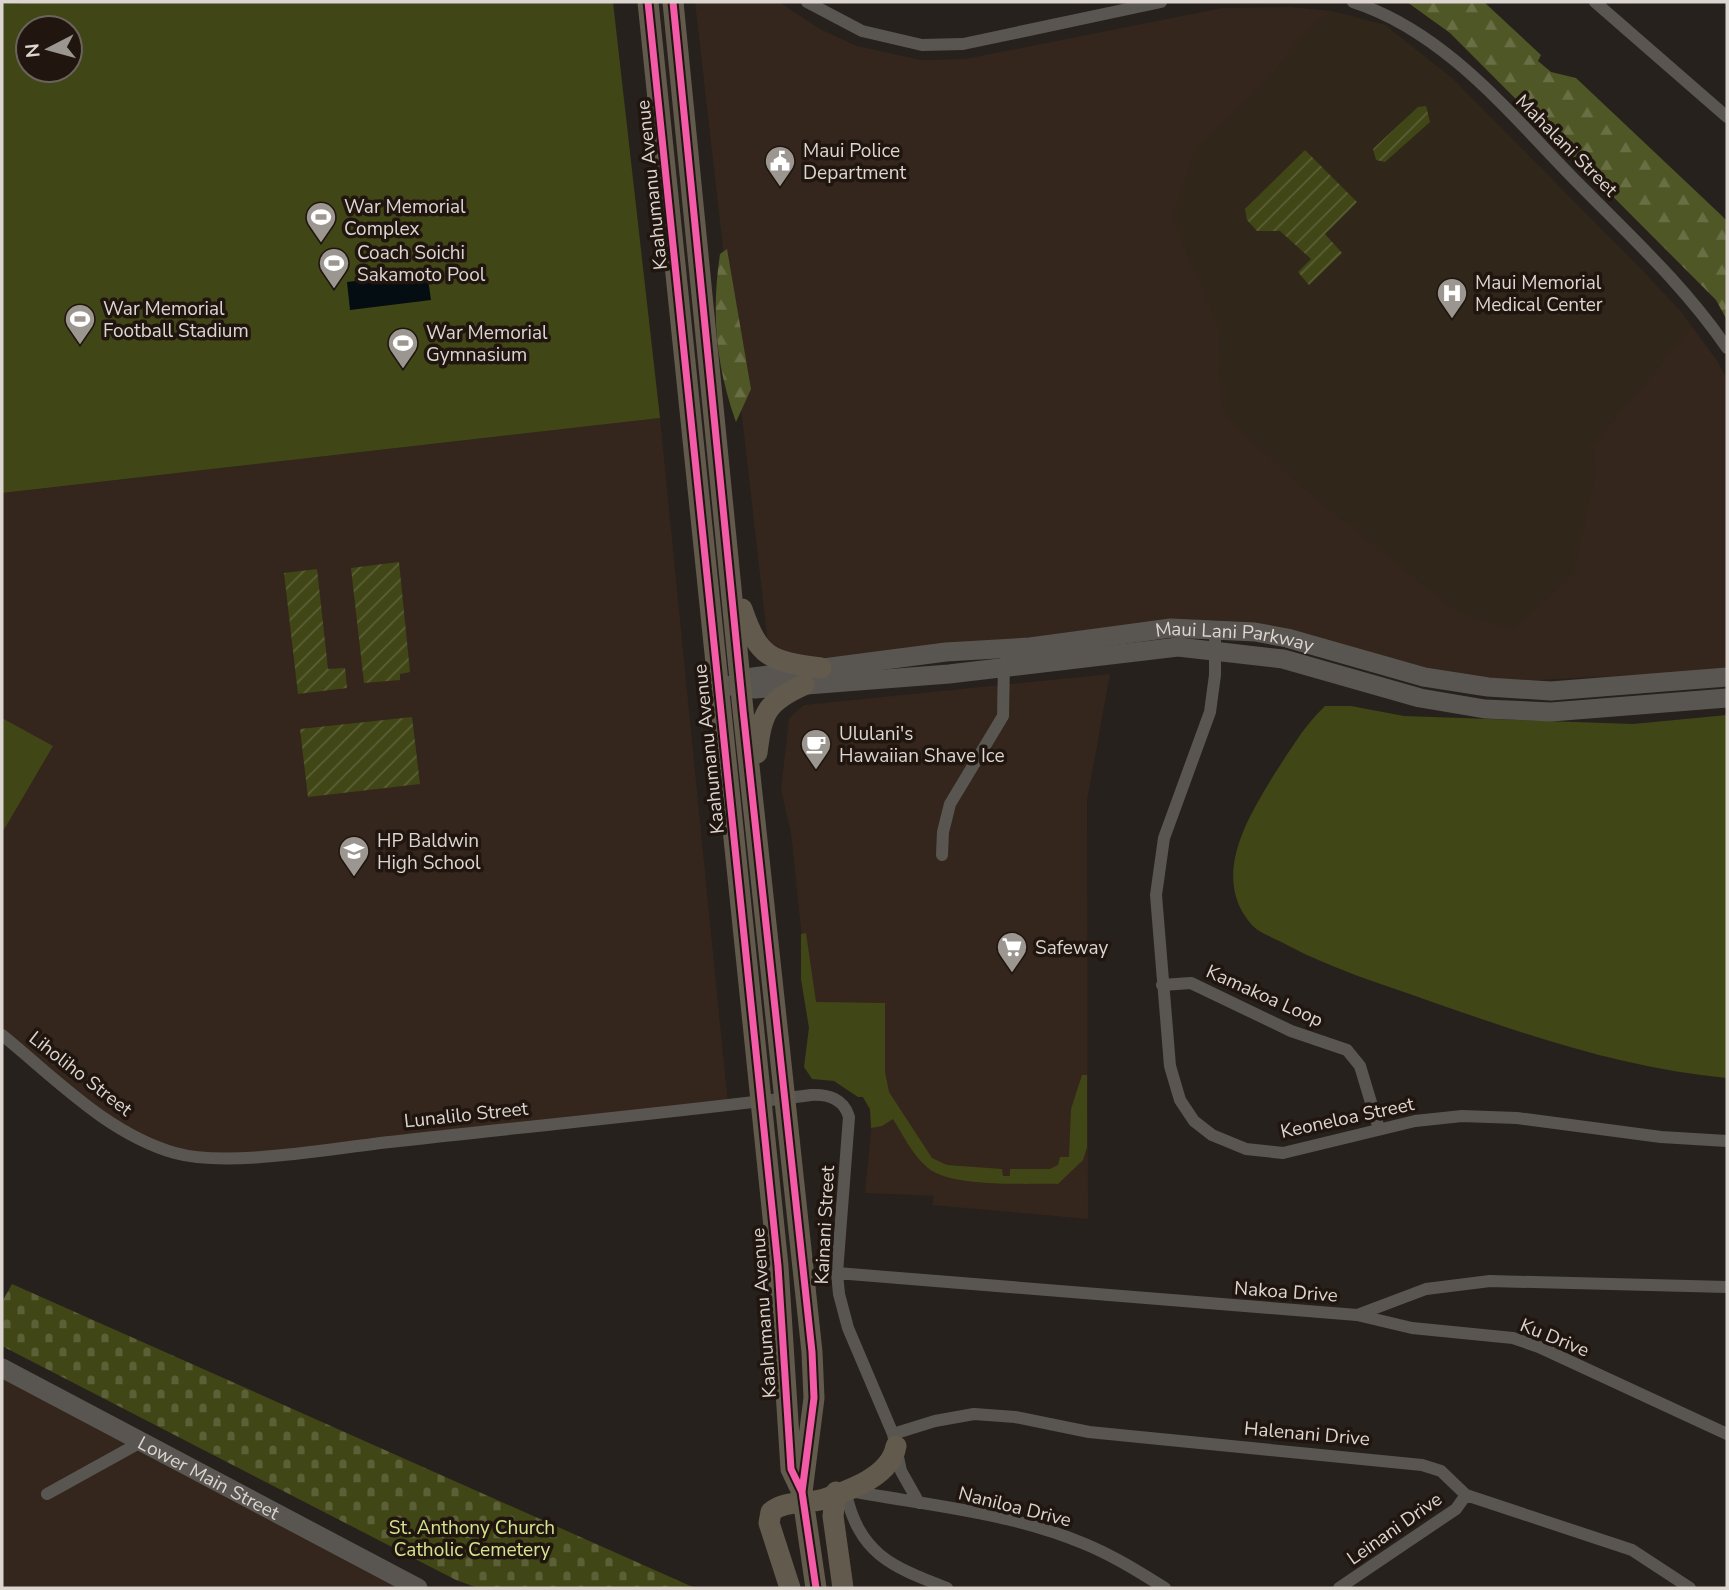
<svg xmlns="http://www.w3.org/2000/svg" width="1729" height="1590" viewBox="0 0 1729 1590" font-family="'Nunito Sans',sans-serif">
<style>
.built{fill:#34261c}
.medical{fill:#302619}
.grass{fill:#414616;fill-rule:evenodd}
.forest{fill:url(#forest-firs)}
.cemetery{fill:url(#cemetery-stones)}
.garden{fill:url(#garden-furrows)}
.water{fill:#030d12}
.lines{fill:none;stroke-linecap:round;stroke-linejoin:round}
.street{stroke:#595652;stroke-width:12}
.secondary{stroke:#595652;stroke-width:19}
.primary{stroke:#635a4e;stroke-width:21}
.cycleway-casing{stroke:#20160f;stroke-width:11}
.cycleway{stroke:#f35aa7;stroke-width:7}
.labels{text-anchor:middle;stroke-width:7;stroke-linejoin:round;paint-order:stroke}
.street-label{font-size:19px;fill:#dcd5d0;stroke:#20160f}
.poi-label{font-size:19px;fill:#dcd5d0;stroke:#20160f;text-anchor:start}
.park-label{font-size:19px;fill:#d5e48f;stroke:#20160f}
</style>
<defs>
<pattern id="forest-firs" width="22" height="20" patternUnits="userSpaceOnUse" patternTransform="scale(1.75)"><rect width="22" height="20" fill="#505726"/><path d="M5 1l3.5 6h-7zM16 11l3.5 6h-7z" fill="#696e44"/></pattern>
<pattern id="cemetery-stones" width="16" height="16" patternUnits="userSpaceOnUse" patternTransform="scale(1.75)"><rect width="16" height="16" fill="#414616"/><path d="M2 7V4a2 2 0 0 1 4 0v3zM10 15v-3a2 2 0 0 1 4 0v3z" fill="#5c6037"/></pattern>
<pattern id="garden-furrows" width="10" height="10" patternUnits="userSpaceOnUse" patternTransform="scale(1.75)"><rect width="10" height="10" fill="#414616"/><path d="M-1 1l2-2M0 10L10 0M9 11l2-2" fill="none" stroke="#5c6037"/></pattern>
</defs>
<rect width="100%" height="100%" fill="#26211c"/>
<path class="built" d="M695 2H779L820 29 857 46 921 60 965 59 1222 8 1290 7 1332 11 1385 25 1452 78 1645 273 1683 314 1718 362 1727 379V670L1521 681 1462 678 1262 624 1215 620 770 663Z
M660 418 728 1104 231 1158 150 1145 2 1035V493Z
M1110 674 1087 801 1088 1219 932 1205 934 1196 865 1193 872 1120 869 1109 857 1087 846 1078 804 1067 809 1028 801 979 802 939 791 833 781 790 789 718 804 705Z
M2 1371 416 1588H2Z"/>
<path class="medical" d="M1332 11 1385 25 1452 78 1645 273 1692 327 1592 446 1595 473 1574 573 1513 630 1459 613 1302 487 1225 416 1218 376 1220 331 1172 217 1196 147 1260 89 1307 30Z"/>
<path class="grass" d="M53 2H613L660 418 2 493V4ZM28 28H70V70H28Z
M1325 706H1351L1404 716 1633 724 1727 715V1078C1626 1069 1530 1036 1435 1003 1385 985 1334 970 1287 945 1277 939 1258 933 1251 924 1210 876 1249 816 1275 773 1291 749 1304 726 1325 706Z
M2 718 53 746 2 833Z
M806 933 816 1002 885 1003V1072L889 1092 932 1158 947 1165 1002 1169 1003 1176H1010V1169H1050L1058 1165 1060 1157H1069L1071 1109 1082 1075H1087V1147L1083 1160 1058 1184C1027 1183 952 1188 928 1168 913 1156 903 1135 893 1119L882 1126 871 1128 870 1109 863 1097H858L834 1081 812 1079 804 1067 809 1028 801 979V934Z"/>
<path class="forest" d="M1407 2H1484L1541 55 1538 61 1551 72 1576 78 1720 214 1727 221V320L1716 300 1450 33Z
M727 249 751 389 736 422C716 365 711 315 720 254Z"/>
<path class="cemetery" d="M12 1284 695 1588H478L456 1580 2 1346V1302Z"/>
<path class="garden" d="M1426 106 1430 122 1385 162 1376 160 1373 149 1418 107Z
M1305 150 1357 202 1325 234 1342 253 1309 285 1298 272 1311 259 1280 231H1257L1247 220 1245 209Z
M399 562 410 672 400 674V680L364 683 351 568Z
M317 569 328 669 345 668 347 688 298 694 284 573Z
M412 717 420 784 308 797 300 729Z"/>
<path class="water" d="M427 272 431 300 350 310 347 282Z"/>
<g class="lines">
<path class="street" d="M807 2 862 31 922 45 963 44 1161 2
M1353 2C1446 32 1511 115 1578 183 1630 236 1685 286 1727 348
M1595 2 1727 117
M1215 629V675L1210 712 1164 838 1156 895 1170 1066 1180 1100 1194 1121 1212 1135 1246 1149 1283 1153 1415 1121 1462 1116 1517 1118 1661 1137 1727 1141
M942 855 943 832 950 804 1003 716 1004 663
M1162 985 1191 983 1291 1031 1347 1050 1360 1066 1379 1129
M2 1035C55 1078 108 1134 175 1153 228 1168 333 1148 390 1142 530 1126 671 1113 811 1095 828 1094 844 1099 849 1117L837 1273 839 1294 848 1328 893 1434 901 1471 919 1503
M837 1273 1357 1315 1426 1289 1490 1281 1727 1287
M1357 1315 1412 1328 1513 1338 1539 1347 1727 1434
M893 1434 935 1421 974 1414 1015 1417 1089 1432 1422 1465 1441 1471 1466 1495 1632 1550 1690 1588
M47 1494 141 1442
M947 1588C890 1566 859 1554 845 1490 925 1505 1010 1512 1085 1544 1114 1556 1139 1572 1165 1588
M1339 1588 1456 1509 1466 1495"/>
<g class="secondary">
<path id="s1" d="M726 687 753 677 946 652 1030 647 1171 628 1255 632 1287 638 1424 677 1488 687 1551 691 1727 677"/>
<path d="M748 687 755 689 949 674 1178 647 1283 659 1420 698 1485 709 1551 712 1727 698"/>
<path id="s2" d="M2 1368 418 1588"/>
</g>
<path class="primary" d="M648 2 778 1266 791 1469 802 1492 816 1588
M673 2 743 710 812 1352 814 1398 802 1492
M742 609C759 659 771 661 821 668
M757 753C762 713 766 702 804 685
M836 1492 833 1516 843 1588
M790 1588 769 1523 771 1512C784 1500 808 1504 824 1499 850 1490 891 1476 896 1446"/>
<g class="cycleway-casing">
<path id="cycleway" d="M648 2 778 1266 791 1469 802 1492 816 1588
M673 2 743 710 812 1352 814 1398 802 1492"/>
</g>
<use href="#cycleway" class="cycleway"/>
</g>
<defs>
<g id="civic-pin" transform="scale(1.575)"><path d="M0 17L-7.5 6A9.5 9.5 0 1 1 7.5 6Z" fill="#9c9691" stroke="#20160f"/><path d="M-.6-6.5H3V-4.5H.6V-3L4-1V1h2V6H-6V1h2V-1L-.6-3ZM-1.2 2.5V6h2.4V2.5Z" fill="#fff"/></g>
<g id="stadium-pin" transform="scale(1.575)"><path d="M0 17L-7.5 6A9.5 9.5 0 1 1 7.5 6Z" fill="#9c9691" stroke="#20160f"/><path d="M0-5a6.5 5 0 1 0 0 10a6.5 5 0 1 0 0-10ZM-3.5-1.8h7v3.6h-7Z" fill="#fff"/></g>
<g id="hospital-pin" transform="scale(1.575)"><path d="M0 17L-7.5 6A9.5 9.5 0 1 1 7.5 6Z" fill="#9c9691" stroke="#20160f"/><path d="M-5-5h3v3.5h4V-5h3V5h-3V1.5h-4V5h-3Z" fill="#fff"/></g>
<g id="cafe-pin" transform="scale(1.575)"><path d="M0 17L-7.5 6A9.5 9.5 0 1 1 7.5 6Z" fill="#9c9691" stroke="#20160f"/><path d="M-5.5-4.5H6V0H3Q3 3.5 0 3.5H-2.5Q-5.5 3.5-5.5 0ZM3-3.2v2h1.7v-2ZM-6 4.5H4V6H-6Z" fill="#fff"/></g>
<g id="school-pin" transform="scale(1.575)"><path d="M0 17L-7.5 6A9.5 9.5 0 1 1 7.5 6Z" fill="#9c9691" stroke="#20160f"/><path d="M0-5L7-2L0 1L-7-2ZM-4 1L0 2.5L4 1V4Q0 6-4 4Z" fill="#fff"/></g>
<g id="supermarket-pin" transform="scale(1.575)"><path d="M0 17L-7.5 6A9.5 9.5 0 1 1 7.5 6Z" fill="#9c9691" stroke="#20160f"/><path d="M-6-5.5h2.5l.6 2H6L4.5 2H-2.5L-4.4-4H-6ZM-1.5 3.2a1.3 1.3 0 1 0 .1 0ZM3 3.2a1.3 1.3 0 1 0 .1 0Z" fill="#fff"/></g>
</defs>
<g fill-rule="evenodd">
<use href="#civic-pin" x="780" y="161"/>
<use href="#stadium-pin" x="321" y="217"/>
<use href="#stadium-pin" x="334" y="263"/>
<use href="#hospital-pin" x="1452" y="293"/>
<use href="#stadium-pin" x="80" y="319"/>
<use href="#stadium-pin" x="403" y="343"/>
<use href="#cafe-pin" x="816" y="744"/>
<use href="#school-pin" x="354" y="851"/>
<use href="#supermarket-pin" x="1012" y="947"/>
</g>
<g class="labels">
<g class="street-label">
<text transform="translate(1567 145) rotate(45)" y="7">Mahalani Street</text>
<text transform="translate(651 185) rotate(-96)" y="7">Kaahumanu Avenue</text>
<text dy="7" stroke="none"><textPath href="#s1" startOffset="514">Maui Lani Parkway</textPath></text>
<text transform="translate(708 749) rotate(-96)" y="7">Kaahumanu Avenue</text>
<text transform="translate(1265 995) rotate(24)" y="7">Kamakoa Loop</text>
<text transform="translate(81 1073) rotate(38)" y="7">Liholiho Street</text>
<text transform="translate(466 1114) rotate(-6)" y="7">Lunalilo Street</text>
<text transform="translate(1347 1117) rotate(-12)" y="7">Keoneloa Street</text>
<text transform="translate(824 1225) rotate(-87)" y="7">Kainani Street</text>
<text transform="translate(1286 1291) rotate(4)" y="7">Nakoa Drive</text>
<text transform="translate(763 1313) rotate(-94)" y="7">Kaahumanu Avenue</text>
<text transform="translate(1555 1337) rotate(22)" y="7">Ku Drive</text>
<text transform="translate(1307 1433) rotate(5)" y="7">Halenani Drive</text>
<text dy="7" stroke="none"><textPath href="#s2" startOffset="234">Lower Main Street</textPath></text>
<text transform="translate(1015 1506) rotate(14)" y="7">Naniloa Drive</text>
<text transform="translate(1394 1528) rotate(-35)" y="7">Leinani Drive</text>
</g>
<g class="poi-label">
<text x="803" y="157">Maui Police<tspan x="803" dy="22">Department</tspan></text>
<text x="344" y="213">War Memorial<tspan x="344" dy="22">Complex</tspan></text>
<text x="357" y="259">Coach Soichi<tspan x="357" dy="22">Sakamoto Pool</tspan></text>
<text x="1475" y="289">Maui Memorial<tspan x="1475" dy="22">Medical Center</tspan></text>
<text x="103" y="315">War Memorial<tspan x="103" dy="22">Football Stadium</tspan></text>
<text x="426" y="339">War Memorial<tspan x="426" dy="22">Gymnasium</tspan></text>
<text x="839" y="740">Ululani's<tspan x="839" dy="22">Hawaiian Shave Ice</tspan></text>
<text x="377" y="847">HP Baldwin<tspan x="377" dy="22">High School</tspan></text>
<text x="1035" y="954">Safeway</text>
</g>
<g class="park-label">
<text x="472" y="1534">St. Anthony Church<tspan x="472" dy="22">Catholic Cemetery</tspan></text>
</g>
</g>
<rect width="1729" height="1590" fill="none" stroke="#dcd5d0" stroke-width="7"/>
<g transform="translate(49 49) rotate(264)"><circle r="33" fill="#20160f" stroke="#6b625c" stroke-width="2"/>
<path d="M0-5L12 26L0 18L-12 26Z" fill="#9c9691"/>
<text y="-10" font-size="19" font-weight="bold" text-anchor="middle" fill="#dcd5d0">N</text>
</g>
</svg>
